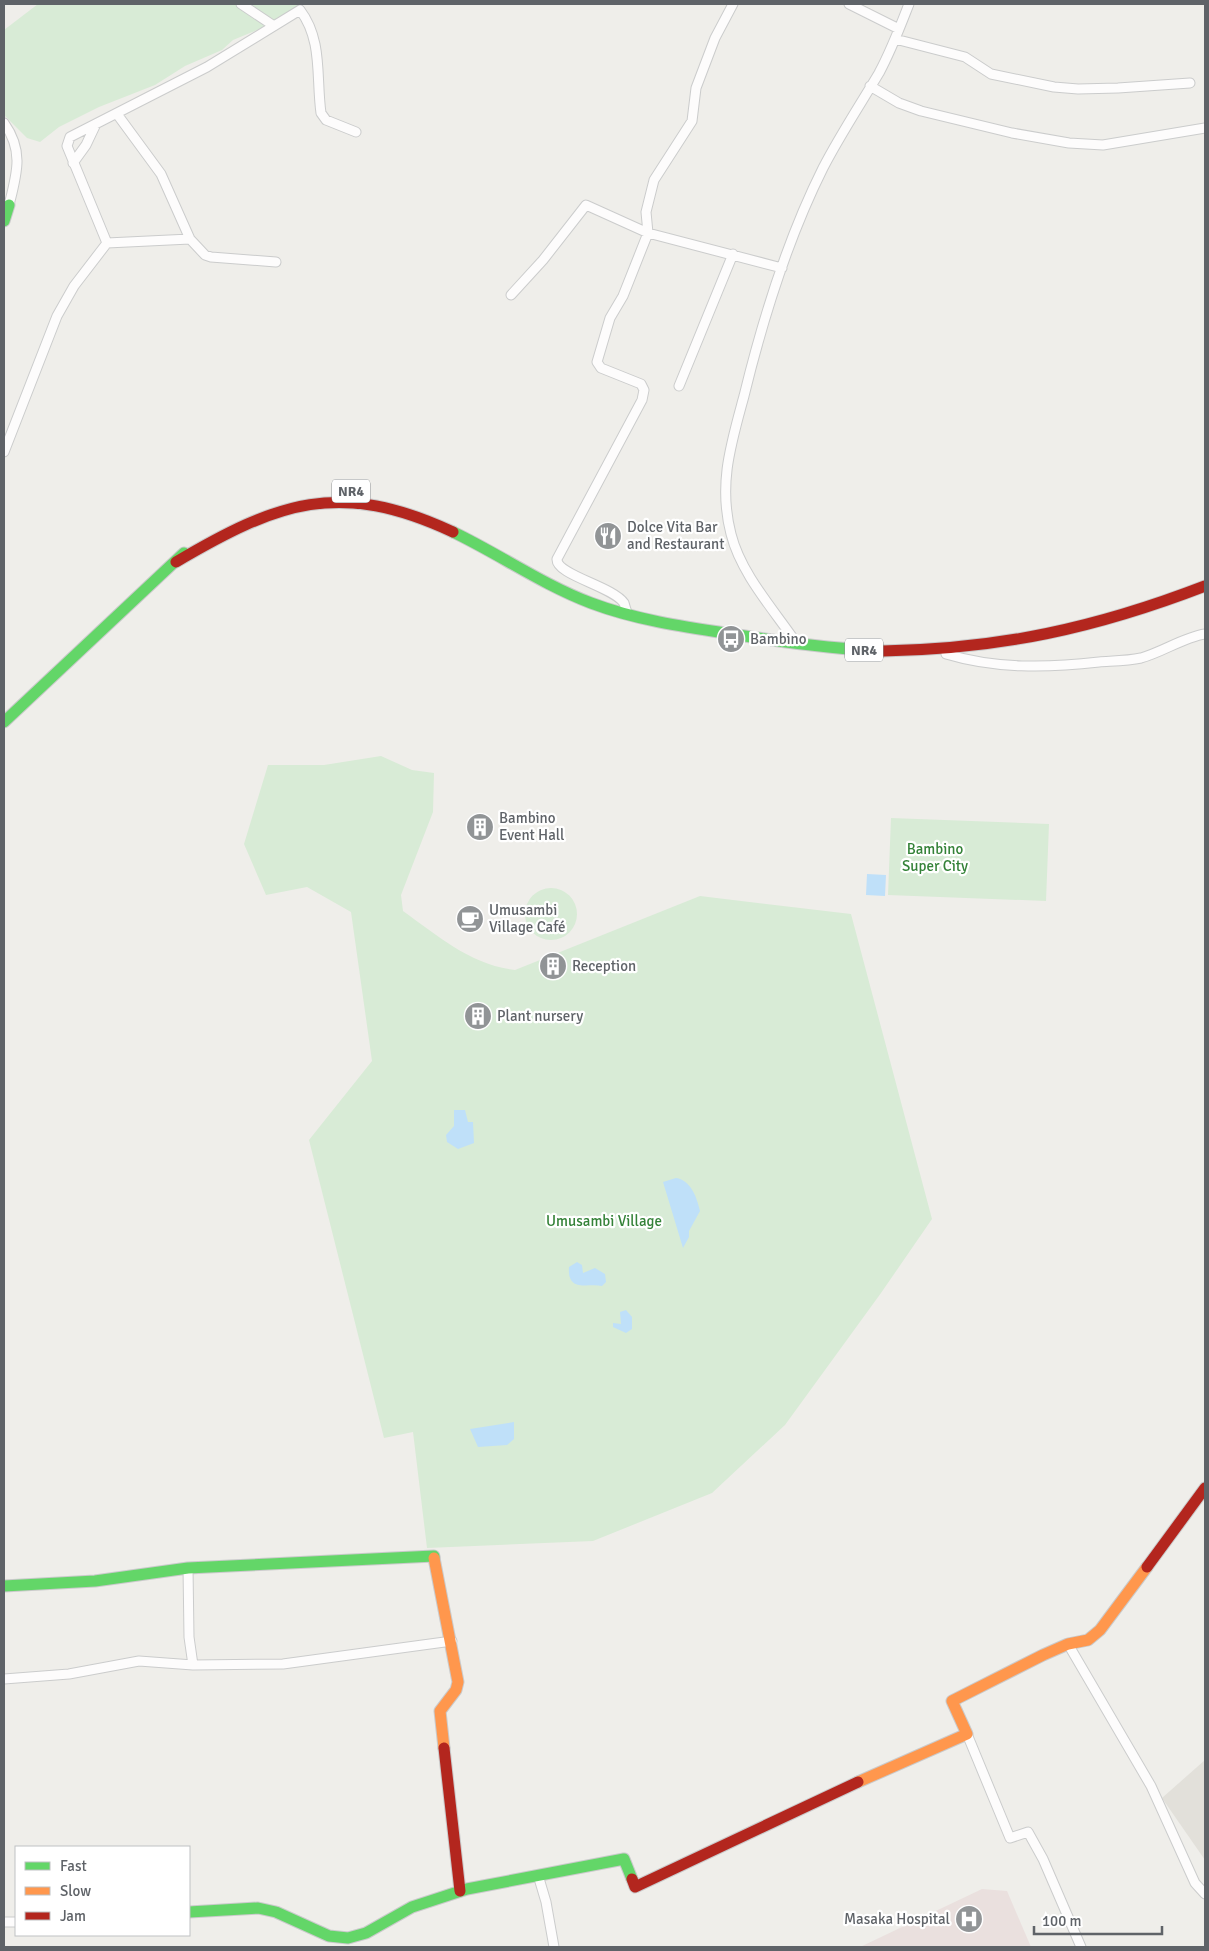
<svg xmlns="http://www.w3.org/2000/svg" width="1209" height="1951" viewBox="0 0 1209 1951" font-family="Signika,sans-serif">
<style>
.education{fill:#e2e0da}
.medical{fill:#eae0de}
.green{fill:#d8ebd6}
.water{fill:#bfe0f9}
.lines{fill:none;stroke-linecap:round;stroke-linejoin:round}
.street-casing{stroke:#cbcccc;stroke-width:11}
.fast-casing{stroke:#cacacb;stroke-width:13}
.slow-casing{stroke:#cacacb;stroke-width:13}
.jam-casing{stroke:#cacacb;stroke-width:13}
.street{stroke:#fdfcfc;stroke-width:9}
.fast{stroke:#63d668;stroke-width:11}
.slow{stroke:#ff974d;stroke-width:11}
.jam{stroke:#b3261e;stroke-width:11}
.labels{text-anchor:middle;stroke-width:4.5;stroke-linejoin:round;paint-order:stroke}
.shield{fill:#fff;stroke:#8f9295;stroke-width:1}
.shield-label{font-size:14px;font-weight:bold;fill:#5f6368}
.poi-label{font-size:15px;fill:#5f6368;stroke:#fff;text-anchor:start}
.park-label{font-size:15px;fill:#348238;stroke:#fff}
</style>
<rect width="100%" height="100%" fill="#efeeea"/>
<path class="education" d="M1205 1760V1860L1162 1798Z"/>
<path class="medical" d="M982 1889 1007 1891 1031 1947H860Z"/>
<path class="green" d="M38 4H235L267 26 233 40 222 50 185 66 155 85 99 107 59 127 40 142 27 138 4 115V30Z
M244 4H299V5L272 24Z
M381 756 412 770 434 773 433 812 401 895 403 911C438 936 471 965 515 970L700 896 851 914 932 1219 881 1293 785 1425 712 1493 593 1541 427 1548 413 1432 384 1438 309 1140 372 1061 351 912 307 887 266 895 244 844 268 765H324Z
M891 818 1049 824 1046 901 888 895Z
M525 914a26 26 0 1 1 52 0a26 26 0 1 1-52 0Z"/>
<path class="water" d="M867 874 886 875 885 896 866 895Z
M454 1110H465L468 1122H473L474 1143 458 1149 447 1142 446 1135 454 1126Z
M676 1178C691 1180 697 1198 700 1211L689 1231V1237L683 1248 663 1182Z
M577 1262 582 1265 583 1273 595 1268 605 1274 606 1282 602 1286C588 1283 567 1293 569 1267Z
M626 1310 632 1317V1329L626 1333 613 1327V1323L621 1324 620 1312Z
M514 1422V1439L507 1445 478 1447 470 1429Z"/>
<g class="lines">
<g class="street-casing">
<path id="street" d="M241 4 274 26
M849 4 899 29
M895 39 965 57 991 74 1054 87 1078 89 1118 88 1190 83
M870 86 899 103 921 111 1012 133 1069 143 1103 145 1205 128
M117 114 161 174 190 239
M4 123C24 151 17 173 9 205
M73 163 86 145 95 126
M107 243 67 146 70 137 207 67 300 10C323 40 316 78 321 113L326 120 356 132
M511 295 543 260 586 205 648 233 782 268
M679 386 733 254
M4 452 57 316 74 286 107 243 190 239 205 255 211 257 276 262
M628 614C626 611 625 606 624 603 612 586 556 575 557 559L642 400 644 390 641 384 601 368 597 362 610 318 623 296 648 233 646 212 654 180 692 121 696 88 715 38 733 4
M797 644C774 610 741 574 731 534 718 484 731 444 744 396 763 318 787 240 823 168 840 135 860 105 879 73 891 51 900 27 909 4
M946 654C996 669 1047 668 1099 662 1112 661 1127 661 1141 658 1163 652 1184 637 1205 634
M188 1568 189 1637 193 1665
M1068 1644 1151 1786 1195 1883 1205 1894
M4 1679 69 1674 139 1661 193 1665 283 1664 452 1641
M967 1734 1010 1838 1028 1832 1043 1859 1081 1947
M538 1875 546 1902 554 1947
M4 1922H16"/>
</g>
<g class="fast-casing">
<path id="fast" d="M4 221 9 205
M453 532C499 554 543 585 591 603 636 620 685 627 732 634 782 642 832 649 883 651
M4 722 184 553
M4 1586 95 1581 188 1568 434 1556V1558
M189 1912 258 1908 276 1912 329 1936 348 1938 366 1933 412 1907 467 1889 624 1859 632 1879"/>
</g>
<g class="slow-casing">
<path id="slow" d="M434 1558 458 1682 456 1690 440 1711 444 1748
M858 1782 967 1734 952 1701 1043 1655 1068 1644 1088 1640 1100 1630 1147 1567"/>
</g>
<g class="jam-casing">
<path id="jam" d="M176 562C278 502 339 479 453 532
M883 651C1000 649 1096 628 1205 586
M1147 1567 1205 1488
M444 1748 460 1891
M632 1879 635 1887 858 1782"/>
</g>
<use href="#street" class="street"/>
<use href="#fast" class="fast"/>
<use href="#slow" class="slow"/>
<use href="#jam" class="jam"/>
</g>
<defs>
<g id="restaurant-disc" transform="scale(1.4375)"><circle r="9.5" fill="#919496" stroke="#fff"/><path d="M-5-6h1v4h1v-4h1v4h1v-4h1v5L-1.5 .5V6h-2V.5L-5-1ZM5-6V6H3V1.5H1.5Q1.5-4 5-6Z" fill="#fff"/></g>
<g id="bus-disc" transform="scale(1.4375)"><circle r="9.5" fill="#919496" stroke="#fff"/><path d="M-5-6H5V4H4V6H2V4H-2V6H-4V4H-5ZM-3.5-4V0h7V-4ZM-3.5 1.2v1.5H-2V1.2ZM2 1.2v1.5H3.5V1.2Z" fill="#fff"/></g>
<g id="building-disc" transform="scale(1.4375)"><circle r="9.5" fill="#919496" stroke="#fff"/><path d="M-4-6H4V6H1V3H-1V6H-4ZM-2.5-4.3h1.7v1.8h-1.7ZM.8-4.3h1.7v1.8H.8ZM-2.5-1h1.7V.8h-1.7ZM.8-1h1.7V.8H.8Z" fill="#fff"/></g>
<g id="cafe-disc" transform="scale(1.4375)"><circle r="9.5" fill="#919496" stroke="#fff"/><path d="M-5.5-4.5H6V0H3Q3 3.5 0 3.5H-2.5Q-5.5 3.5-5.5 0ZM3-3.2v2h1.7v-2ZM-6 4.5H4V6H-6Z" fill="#fff"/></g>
<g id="hospital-disc" transform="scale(1.4375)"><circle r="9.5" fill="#919496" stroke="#fff"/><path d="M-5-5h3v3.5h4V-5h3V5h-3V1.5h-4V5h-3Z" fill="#fff"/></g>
</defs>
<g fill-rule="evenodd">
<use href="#restaurant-disc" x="608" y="536"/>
<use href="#bus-disc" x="731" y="639"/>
<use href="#building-disc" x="480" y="827"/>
<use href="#cafe-disc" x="470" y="919"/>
<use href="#building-disc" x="553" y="966"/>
<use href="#building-disc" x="478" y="1016"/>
<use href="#hospital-disc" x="969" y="1919"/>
</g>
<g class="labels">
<g class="shield">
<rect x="332" y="479.5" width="38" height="23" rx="4"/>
<rect x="845" y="638.5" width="38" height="23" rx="4"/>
</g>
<g class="shield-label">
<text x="351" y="496">NR4</text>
<text x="864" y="655">NR4</text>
</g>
<g class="poi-label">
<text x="627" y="532">Dolce Vita Bar<tspan x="627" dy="17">and Restaurant</tspan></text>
<text x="750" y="644">Bambino</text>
<text x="499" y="823">Bambino<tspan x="499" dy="17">Event Hall</tspan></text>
<text x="489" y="915">Umusambi<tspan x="489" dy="17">Village Café</tspan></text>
<text x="572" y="971">Reception</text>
<text x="497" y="1021">Plant nursery</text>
<text x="950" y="1924" text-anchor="end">Masaka Hospital</text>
</g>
<g class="park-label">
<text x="935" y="854">Bambino<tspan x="935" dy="17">Super City</tspan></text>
<text x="604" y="1226">Umusambi Village</text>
</g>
</g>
<rect width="1209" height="1951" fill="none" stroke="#5f6368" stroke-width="10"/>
<rect x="15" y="1846" width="175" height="90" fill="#ffffff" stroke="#bfc1c3"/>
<rect x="25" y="1862" width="25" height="8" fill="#63d668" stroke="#bfc1c3"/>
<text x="60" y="1871" font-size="15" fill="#5f6368">Fast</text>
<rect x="25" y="1887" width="25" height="8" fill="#ff974d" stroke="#bfc1c3"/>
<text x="60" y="1896" font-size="15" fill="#5f6368">Slow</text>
<rect x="25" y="1912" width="25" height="8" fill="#b3261e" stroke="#bfc1c3"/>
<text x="60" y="1921" font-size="15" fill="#5f6368">Jam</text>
<path d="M1034 1926v8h128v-8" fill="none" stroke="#5f6368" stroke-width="2.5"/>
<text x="1042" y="1926" font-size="15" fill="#5f6368" stroke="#ffffff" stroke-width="4" paint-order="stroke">100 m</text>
</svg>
